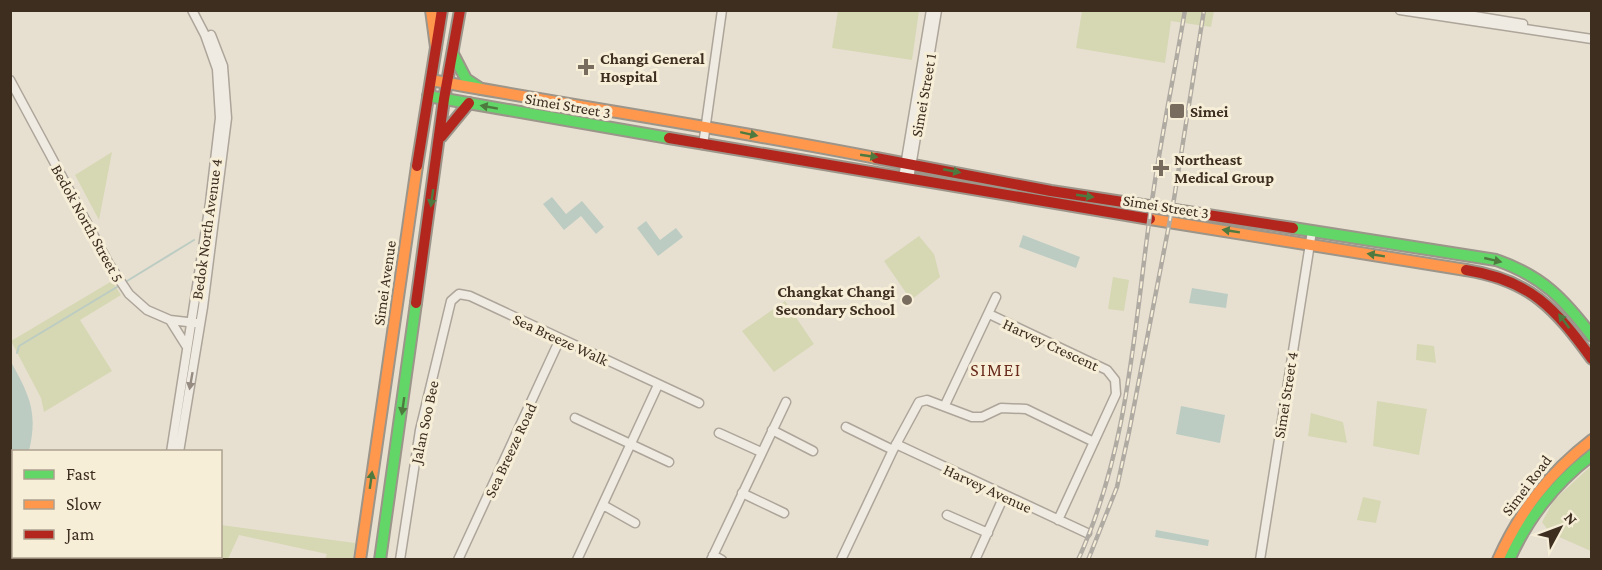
<svg xmlns="http://www.w3.org/2000/svg" width="1602" height="570" viewBox="0 0 1602 570" font-family="'Crimson Pro',serif">
<style>
.green{fill:#d6d7b3}
.water{fill:#bcccc2}
.lines{fill:none;stroke-linecap:round;stroke-linejoin:round}
.stream{stroke:#bcccc2;stroke-width:2}
.street-casing{stroke:#ada599;stroke-width:11}
.fast-casing{stroke:#9c958a;stroke-width:14}
.slow-casing{stroke:#9c958a;stroke-width:14}
.jam-casing{stroke:#9c958a;stroke-width:14}
.street{stroke:#efebe3;stroke-width:8}
.fast{stroke:#63d668;stroke-width:10}
.slow{stroke:#ff974d;stroke-width:10}
.jam{stroke:#b3261e;stroke-width:10}
.rail-casing{stroke:#afaaa2;stroke-width:4.5}
.rail{stroke:#f7eed8;stroke-width:2;stroke-dasharray:7;stroke-linecap:butt}
.oneway{fill:#4e7a40}
.oneway2{fill:#968c82}
.poi-dot{fill:#786c5e;stroke:#f7eed8;stroke-width:2}
.labels{text-anchor:middle;stroke-width:6;stroke-linejoin:round;paint-order:stroke}
.poi-label{font-size:16px;font-weight:bold;fill:#3d2e20;stroke:#f7eed8;text-anchor:start}
.street-label{font-size:16px;fill:#3d2e20;stroke:#f7eed8}
.neighbourhood-label{font-size:18px;letter-spacing:1.5px;fill:#6b2e1e;stroke:#f7eed8}
</style>
<rect width="100%" height="100%" fill="#e7e0d1"/>
<path class="green" d="M838 11H919L912 60 832 48Z
M1082 11V10L1214 11 1211 27 1171 21 1165 63 1076 48Z
M112 152 99 220 75 175Z
M919 236 934 254 940 277 911 300 884 261Z
M1113 277 1129 280 1124 311 1108 309Z
M112 281 121 295 80 320 112 371 44 412 41 398 11 341Z
M785 301 814 344 774 372 742 331Z
M1417 344 1434 346 1436 363 1416 360Z
M1377 401 1427 409 1419 455 1373 446Z
M1311 413 1343 422 1347 443 1308 436Z
M1591 466V551L1550 533 1542 522 1554 500Z
M1363 497 1381 501 1376 523 1357 520Z
M221 525 355 543 353 559H325L327 554 239 535 228 559H181L180 557 220 556Z"/>
<path class="water" d="M552 197 566 214 582 201 604 227 596 234 581 216 564 230 543 204Z
M646 221 660 240 676 228 683 237 658 256 637 228Z
M1023 235 1080 257 1076 268 1019 247Z
M1192 288 1228 294 1226 308 1189 303Z
M11 362C30 396 38 413 29 451L14 452V510L11 520Z
M1181 406 1225 415 1220 443 1176 434Z
M1156 530 1209 540 1208 546 1155 537Z"/>
<g class="lines">
<path class="stream" d="M127 281 194 240
M17 353 19 346 117 287"/>
<g class="street-casing">
<path id="street" d="M1400 10 1592 39
M1438 10 1523 24
M10 80 109 264 129 294 147 310 170 320 196 323
M703 145 722 10
M903 178 931 10
M909 179 937 10
M989 314 1107 370 1115 380 1116 394 1058 520
M170 320 187 347
M945 405 996 297
M575 418 669 462
M846 427 893 450
M772 430 813 451
M719 433 761 452
M896 444 1087 533
M171 452 210 203 220 118 217 69 205 35 192 10
M179 452 203 307 227 118 223 66 211 35
M742 493 784 513
M603 505 635 523
M947 515 988 533
M713 555 722 560
M155 560V556
M400 560 420 430 451 301 459 294 470 296 699 403
M458 560 560 339
M577 560 658 385
M711 560 786 402
M841 560 893 450 919 402 927 400 972 417H982L1001 408 1026 409 1094 442
M975 560 1004 496
M1260 560 1312 231"/>
</g>
<g class="fast-casing">
<path id="fast" d="M453 54 466 79 481 89
M428 96 669 138
M1293 228 1496 260C1542 276 1563 298 1592 336
M10 497 14 498
M131 556 137 560
M380 560 416 303
M1509 560C1528 517 1555 483 1592 455"/>
</g>
<g class="slow-casing">
<path id="slow" d="M431 10 436 47
M431 80C579 107 728 129 876 158
M1150 219 1466 270
M10 510 14 511
M104 556 110 560
M360 560 417 166
M1498 560C1520 511 1549 473 1592 440"/>
</g>
<g class="jam-casing">
<path id="jam" d="M441 137 469 103
M669 138 1150 219
M876 158 1051 191 1293 228
M417 166 442 10
M1466 270C1530 280 1555 308 1592 359
M416 303 444 99 460 10
M171 556 172 560"/>
</g>
<use href="#street" class="street"/>
<use href="#fast" class="fast"/>
<use href="#slow" class="slow"/>
<use href="#jam" class="jam"/>
<g class="rail-casing">
<path id="rail" d="M1078 560C1129 449 1134 327 1151 208 1160 142 1174 76 1185 10
M1088 560 1117 487 1129 432 1174 199 1204 10"/>
</g>
<use href="#rail" class="rail"/>
</g>
<defs><path id="oneway-solid" d="M-6-.8H1V-3.2L6.5 0L1 3.2V.8H-6Z" transform="scale(1.5)"/></defs>
<g class="oneway">
<use href="#oneway-solid" transform="translate(489 107) rotate(-170)"/>
<use href="#oneway-solid" transform="translate(749 134) rotate(12)"/>
<use href="#oneway-solid" transform="translate(869 156) rotate(8)"/>
<use href="#oneway-solid" transform="translate(952 171) rotate(11)"/>
<use href="#oneway-solid" transform="translate(1085 196) rotate(8)"/>
<use href="#oneway-solid" transform="translate(432 198) rotate(98)"/>
<use href="#oneway-solid" transform="translate(1231 231) rotate(-171)"/>
<use href="#oneway-solid" transform="translate(1376 255) rotate(-171)"/>
<use href="#oneway-solid" transform="translate(1493 260) rotate(13)"/>
<use href="#oneway-solid" transform="translate(1564 321) rotate(-127)"/>
<use href="#oneway-solid" transform="translate(403 406) rotate(98)"/>
<use href="#oneway-solid" transform="translate(371 480) rotate(-82)"/>
</g>
<use class="oneway2" href="#oneway-solid" transform="translate(191 381) rotate(100)"/>
<g class="poi-dot">
<path d="M583 58h6v6h6v6h-6v6h-6v-6h-6v-6h6z"/>
<rect x="1169" y="103" width="16" height="16" rx="3"/>
<path d="M1158 159h6v6h6v6h-6v6h-6v-6h-6v-6h6z"/>
<circle cx="907" cy="300" r="6"/>
</g>
<g class="labels">
<g class="poi-label">
<text x="600" y="64">Changi General<tspan x="600" dy="18">Hospital</tspan></text>
<text x="1190" y="117">Simei</text>
<text x="1174" y="165">Northeast<tspan x="1174" dy="18">Medical Group</tspan></text>
<text x="895" y="297" text-anchor="end">Changkat Changi<tspan x="895" dy="18">Secondary School</tspan></text>
</g>
<g class="street-label">
<text transform="translate(923 95) rotate(-80)" y="6">Simei Street 1</text>
<text transform="translate(568 105) rotate(10)" y="6">Simei Street 3</text>
<text transform="translate(1166 206) rotate(9)" y="6">Simei Street 3</text>
<text transform="translate(88 223) rotate(61)" y="6">Bedok North Street 5</text>
<text transform="translate(206 229) rotate(-82)" y="6">Bedok North Avenue 4</text>
<text transform="translate(384 283) rotate(-82)" y="6">Simei Avenue</text>
<text transform="translate(561 339) rotate(25)" y="6">Sea Breeze Walk</text>
<text transform="translate(1051 344) rotate(25)" y="6">Harvey Crescent</text>
<text transform="translate(1285 395) rotate(-81)" y="6">Simei Street 4</text>
<text transform="translate(424 422) rotate(-78)" y="6">Jalan Soo Bee</text>
<text transform="translate(510 450) rotate(-65)" y="6">Sea Breeze Road</text>
<text transform="translate(1526 485) rotate(-53)" y="6">Simei Road</text>
<text transform="translate(988 488) rotate(25)" y="6">Harvey Avenue</text>
</g>
<g class="neighbourhood-label">
<text x="996" y="376">SIMEI</text>
</g>
</g>
<rect width="1602" height="570" fill="none" stroke="#3d2e20" stroke-width="24"/>
<rect x="12" y="450" width="210" height="108" fill="#f7eed8" stroke="#ada18e" stroke-width="1.5"/>
<rect x="24" y="470" width="30" height="9" fill="#63d668" stroke="#ada18e" stroke-width="1.5"/>
<text x="66" y="480" font-size="18" fill="#3d2e20">Fast</text>
<rect x="24" y="500" width="30" height="9" fill="#ff974d" stroke="#ada18e" stroke-width="1.5"/>
<text x="66" y="510" font-size="18" fill="#3d2e20">Slow</text>
<rect x="24" y="530" width="30" height="9" fill="#b3261e" stroke="#ada18e" stroke-width="1.5"/>
<text x="66" y="540" font-size="18" fill="#3d2e20">Jam</text>
<g transform="translate(1560 528) rotate(49)" stroke="#f7eed8" stroke-width="4.5" paint-order="stroke">
<path d="M0-4.5L10 22L0 15L-10 22Z" fill="#3d2e20"/>
<text y="-9" font-size="16" font-weight="bold" text-anchor="middle" fill="#3d2e20">N</text>
</g>
</svg>
